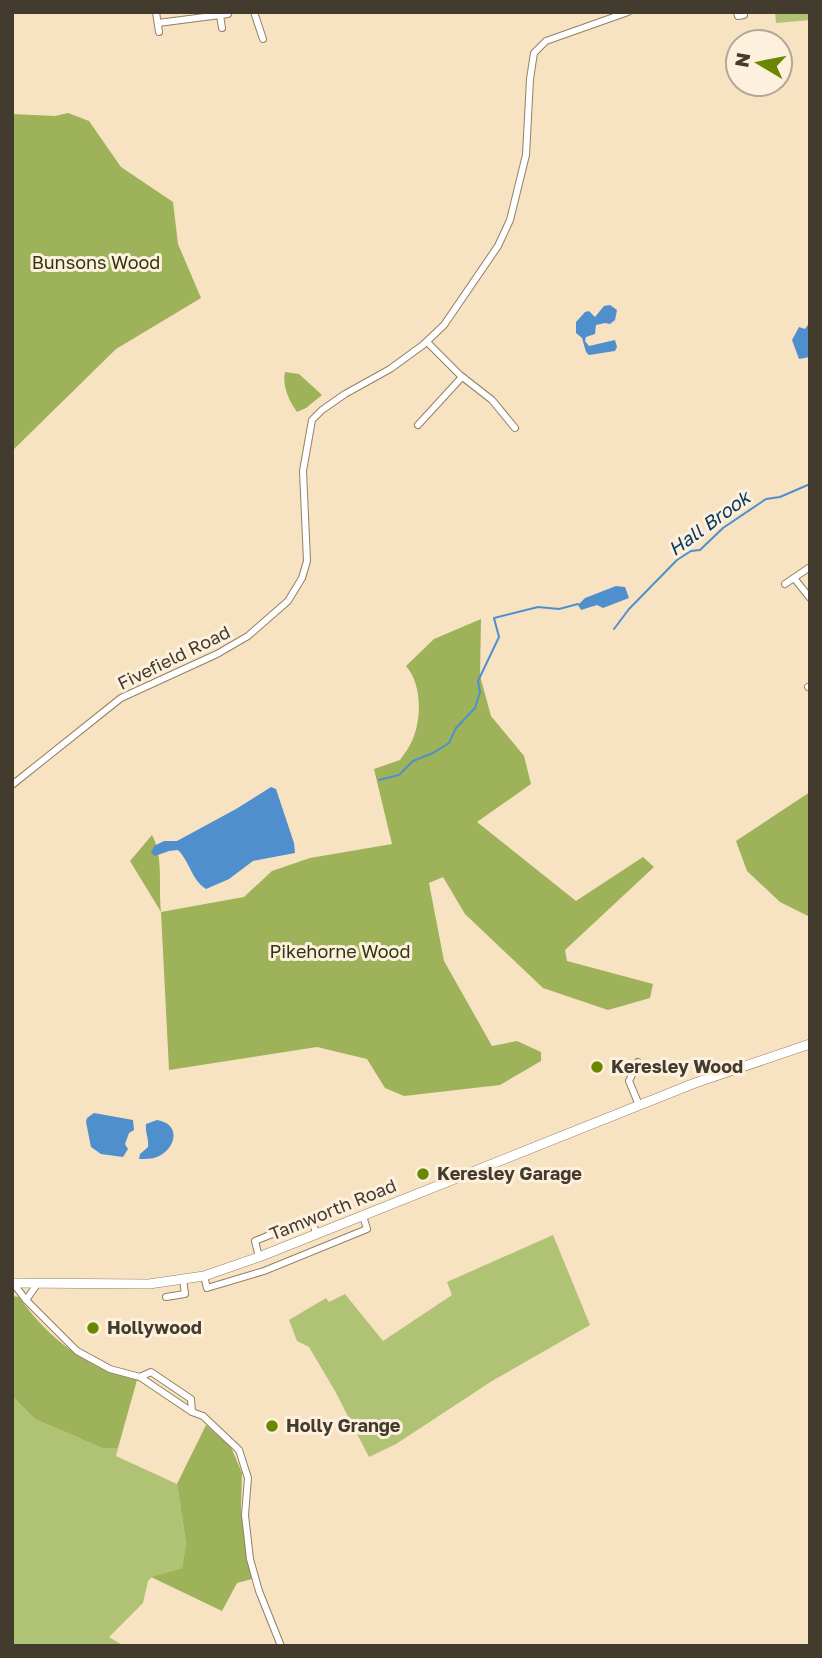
<svg xmlns="http://www.w3.org/2000/svg" width="822" height="1658" viewBox="0 0 822 1658" font-family="'Golos Text',sans-serif">
<style>
.green{fill:#b0c273}
.forest{fill:#9eb25a}
.water{fill:#508fce}
.lines{fill:none;stroke-linecap:round;stroke-linejoin:round}
.stream{stroke:#508fce;stroke-width:2}
.street-casing{stroke:#938063;stroke-width:8}
.secondary-casing{stroke:#938063;stroke-width:10}
.street{stroke:#fff;stroke-width:6}
.secondary{stroke:#fff;stroke-width:9}
.poi-dot{fill:#6a8700;stroke:#fdf1de;stroke-width:2.5}
.labels{text-anchor:middle;stroke-width:6;stroke-linejoin:round;paint-order:stroke}
.park-label{font-size:18px;fill:#2e3611;stroke:#fdf1de}
.street-label{font-size:18px;fill:#433b2e;stroke:#fdf1de}
.poi-label{font-size:18px;font-weight:bold;fill:#433b2e;stroke:#fdf1de;text-anchor:start}
.water-label{font-size:19px;font-style:italic;fill:#093a63;stroke:#fdf1de}
</style>
<rect width="100%" height="100%" fill="#f7e2c2"/>
<path class="green" d="M775 12H810V20L776 23Z
M553 1235 590 1325 492 1381 396 1444 369 1457 335 1391 309 1347 297 1341 289 1320 326 1298 329 1302 345 1294 383 1341 452 1295 447 1282Z
M12 1396 35 1419 102 1448H118L116 1456 177 1484 186 1543 182 1568 152 1577 148 1581 143 1603 109 1637 124 1646H12Z"/>
<path class="forest" d="M68 113 89 121 121 167 173 202 178 244 201 298 116 349 12 451V114L55 116Z
M285 372 299 374 322 395 306 408 297 412C289 401 282 386 285 372Z
M481 619 480 676 491 716 524 756 531 784 477 822 576 901 643 857 654 867 565 950 567 961 653 984 650 998 608 1010 543 988 465 914 443 877 429 883 444 961 492 1046 517 1041 541 1052V1061L500 1085 404 1096 385 1088 367 1059 317 1047 169 1070 161 912 130 861 152 835C164 856 158 889 161 912L244 897 272 871 310 858 392 844 374 769 400 760C404 754 409 748 412 741 422 719 422 684 406 666L434 639Z
M810 792V917L780 902 747 871 736 841Z
M12 1296 19 1297C49 1339 86 1368 137 1380L118 1448H102L35 1419 12 1396Z
M206 1425 231 1447 242 1473 241 1508 245 1545 252 1579 237 1583 222 1611 151 1577 182 1568 186 1543 177 1484Z"/>
<path class="water" d="M610 305 617 310 615 320 610 324 605 323 596 325 595 334 586 337 585 341 589 346 615 340 617 347 615 351 589 355 586 352 582 338 576 333V322L585 312 589 311 595 317 604 306Z
M810 322V357L799 359 792 340 799 327 805 329Z
M616 586 625 587 629 598 603 608 597 605 581 610 578 605 585 598Z
M271 787 276 789 294 843 295 853 253 861 229 879 206 889C191 879 190 862 178 850L169 851 155 856 151 853 154 846 164 841H177L236 809Z
M94 1113 133 1120 134 1130 129 1133 125 1144 128 1149 123 1157 101 1154 91 1147 86 1122 87 1118Z
M157 1120C182 1124 176 1149 157 1157 152 1159 145 1159 139 1159L140 1154 148 1147C149 1138 145 1133 146 1124Z"/>
<g class="lines">
<path class="stream" d="M614 629 629 609 677 560 691 551 700 550 723 528 766 499 780 497 810 484
M379 780 399 775 413 761 433 753 449 743 456 728 475 708 480 692 478 681 499 637 494 618 538 607 559 609 578 604"/>
<g class="street-casing">
<path id="street" d="M156 12 159 32
M254 12 263 39
M737 12 738 16 744 15
M220 15 222 28
M158 23 228 14
M427 342 460 375 492 400 515 428
M418 425 462 377
M794 578 810 598
M785 584 810 567
M808 687 810 686
M12 785 121 698 217 654 248 636 288 601 302 578 307 561 303 471 312 420 322 410 345 394 390 369 423 345 444 325 498 246 510 220 526 155 530 79 534 53 546 41 628 12
M638 1062 629 1081 639 1105
M259 1257 255 1241 312 1218 316 1234
M204 1276 207 1288 264 1271 367 1229 363 1216
M13 1283 26 1300 77 1351 110 1369 140 1377 192 1412 203 1416 239 1450 248 1478 245 1515 250 1559 259 1591 281 1646
M166 1297 185 1294 183 1279
M26 1300 38 1283
M140 1377 151 1372 191 1399 192 1412"/>
</g>
<g class="secondary-casing">
<path id="secondary" d="M12 1283 149 1284 204 1276 259 1257 695 1083 810 1044"/>
</g>
<use href="#street" class="street"/>
<use href="#secondary" class="secondary"/>
</g>
<g class="poi-dot">
<circle cx="597" cy="1067" r="7"/>
<circle cx="423" cy="1174" r="7"/>
<circle cx="93" cy="1328" r="7"/>
<circle cx="272" cy="1426" r="7"/>
</g>
<g class="labels">
<g class="park-label">
<text x="96" y="269">Bunsons Wood</text>
<text x="340" y="958">Pikehorne Wood</text>
</g>
<g class="street-label">
<text transform="translate(174 658) rotate(-26)" y="6">Fivefield Road</text>
<text transform="translate(333 1210) rotate(-22)" y="6">Tamworth Road</text>
</g>
<g class="poi-label">
<text x="611" y="1073">Keresley Wood</text>
<text x="437" y="1180">Keresley Garage</text>
<text x="107" y="1334">Hollywood</text>
<text x="286" y="1432">Holly Grange</text>
</g>
<g class="water-label">
<text transform="translate(709 523) rotate(-36)" y="7">Hall Brook</text>
</g>
</g>
<rect width="822" height="1658" fill="none" stroke="#433b2e" stroke-width="28"/>
<g transform="translate(759 63) rotate(280)"><circle r="33" fill="#fdf1de" stroke="#b3a898" stroke-width="2"/>
<path d="M0-5L12 26L0 18L-12 26Z" fill="#6a8700"/>
<text y="-10" font-size="19" font-weight="bold" text-anchor="middle" fill="#433b2e">N</text>
</g>
</svg>
